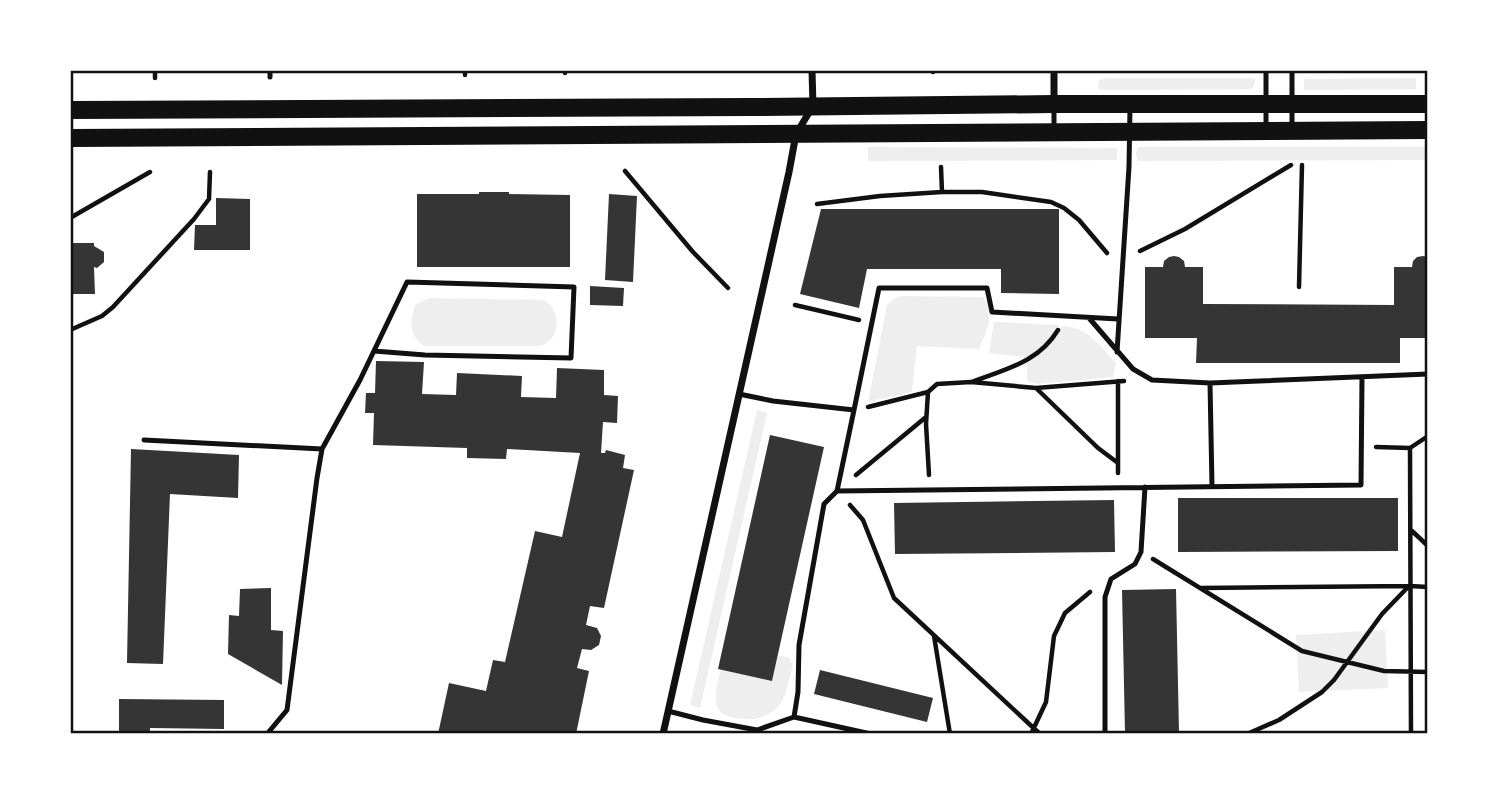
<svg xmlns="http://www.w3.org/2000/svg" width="1498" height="804" viewBox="0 0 1498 804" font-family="'DejaVu Sans',sans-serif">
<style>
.green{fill:#eee}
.building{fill:#353535}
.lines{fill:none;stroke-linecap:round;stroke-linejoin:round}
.path{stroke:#111;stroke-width:4.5}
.service{stroke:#111;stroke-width:5}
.minor{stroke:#111;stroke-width:7}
.primary{stroke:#111;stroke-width:18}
.neatline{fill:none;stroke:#111;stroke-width:2.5}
</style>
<rect width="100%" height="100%" fill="#fff"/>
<path class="green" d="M1108 78H1255V84L1251 89 1108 90 1098 89 1099 80Z
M1416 78V89L1304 90V79Z
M868 147 1117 148V160L868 161Z
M1139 147H1428V160L1137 161 1136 152Z
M902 296 984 297C995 317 987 330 979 349L917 346 912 392 868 402 887 305 895 298Z
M430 298 544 300C562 310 561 341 539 346H424C409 336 409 320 416 304Z
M994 322 1059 325 1050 340 1026 360V357L989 353Z
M1062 326C1087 326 1100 346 1116 363L1113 377 1037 384 1027 381V363L1053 340Z
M757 410 767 413 700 708 690 705Z
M1385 630 1388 688 1299 692 1296 635Z
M778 655 789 658 793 666C789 678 787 697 778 707 772 713 762 718 753 719 743 720 722 718 718 708 713 696 718 681 721 670L772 681Z"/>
<path class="building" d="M479 192H509V194L570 195V267H417V194H479Z
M609 194 637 196 633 282 605 280Z
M216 198 250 199V250H194L195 225H216Z
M821 209H1059V294L1001 293V269H867L859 308 800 294Z
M70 243H94V246L104 252V262L97 268 94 267 95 294H70Z
M1174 256 1179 257 1184 261 1185 267H1203V304L1394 305V267H1412L1413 261 1417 257 1423 256 1428 257V338H1400V363H1196L1197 338H1145V267H1163L1164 261 1169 257Z
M590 286 624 288 623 306 590 305Z
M376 361 424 362 422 394 456 395 457 373 522 376 521 397 556 398 557 368 604 370V395L618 396 617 423 603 422 601 453H605L606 450 625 455 623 468 634 470 604 608 590 606 586 625 597 628 601 636 599 645 591 650 582 649 577 668 589 671 576 734H438L449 683 486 691 493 660 505 662 535 531 562 537 580 453 507 449 506 459 467 458V448L373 445 374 413H365L366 393H375Z
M770 435 824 447 772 681 718 669Z
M131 449 239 455 238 498 170 494 163 664 127 663Z
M1178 498H1398V551L1178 552Z
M1114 500 1115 552 895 554 894 503Z
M271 588V630L283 631 282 685 228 654 229 615 239 616 240 589Z
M1176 589 1179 732 1125 733 1122 590Z
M820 670 933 698 927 722 814 694Z
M119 699 224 700V729L150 728V734H119Z"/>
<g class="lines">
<path class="path" d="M155 70V78
M565 70V73
M933 70V72
M465 75V70
M941 167 942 192
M625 171 693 252 728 288
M817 204 880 196 942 192H982L1051 202 1064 208 1079 220 1107 253
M70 218 150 172
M1140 251 1185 229 1291 165
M1299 287 1302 165
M795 305 859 320
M70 330 102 316 113 307 194 219 209 199 210 172
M1118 381V473
M972 382C1005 369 1038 363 1058 330
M1037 389 1098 448 1118 463
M928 392 926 424 929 475
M868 407 928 392 937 384 971 382 1036 388 1124 381
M1376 447 1410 448 1428 436
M1410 448 1411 734
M856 475 926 417
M850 505 863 520 894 598 1040 734
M1412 531 1428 546
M1153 559 1302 651 1384 671 1428 672
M1201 588 1410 586 1428 587
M934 636 950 734
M1031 734 1046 702 1054 636 1065 613 1090 592
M1247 734 1279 720 1322 692 1334 680 1382 614 1409 586"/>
<path class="service" d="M270 70V77
M1266 70V128
M1292 70V128
M1054 129V107
M1089 318 1133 369 1152 380 1210 383 1428 374
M1117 352 1129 167 1130 107
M1210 383 1212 486
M739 394 773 401 854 410 837 491 824 504 799 645 798 692 794 717
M854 410 879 288H987L992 312 1118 319
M144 440 322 449
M837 491 1361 485 1362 378
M668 711 703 720 757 730 794 717 871 734
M267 734 287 710 317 478 322 449 360 380 407 282 574 287 571 358 425 355 374 351
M1105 734V597L1111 579 1135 564 1141 552 1145 487"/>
<path class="minor" d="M1054 70V103
M663 734 789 172 796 134 813 106 812 70"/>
<path class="primary" d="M70 110 752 107 1054 104H1428
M70 138 1428 130"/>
</g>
<rect width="1498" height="804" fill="none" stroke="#ffffff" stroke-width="144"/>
<rect x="72" y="72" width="1354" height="660" class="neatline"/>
</svg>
